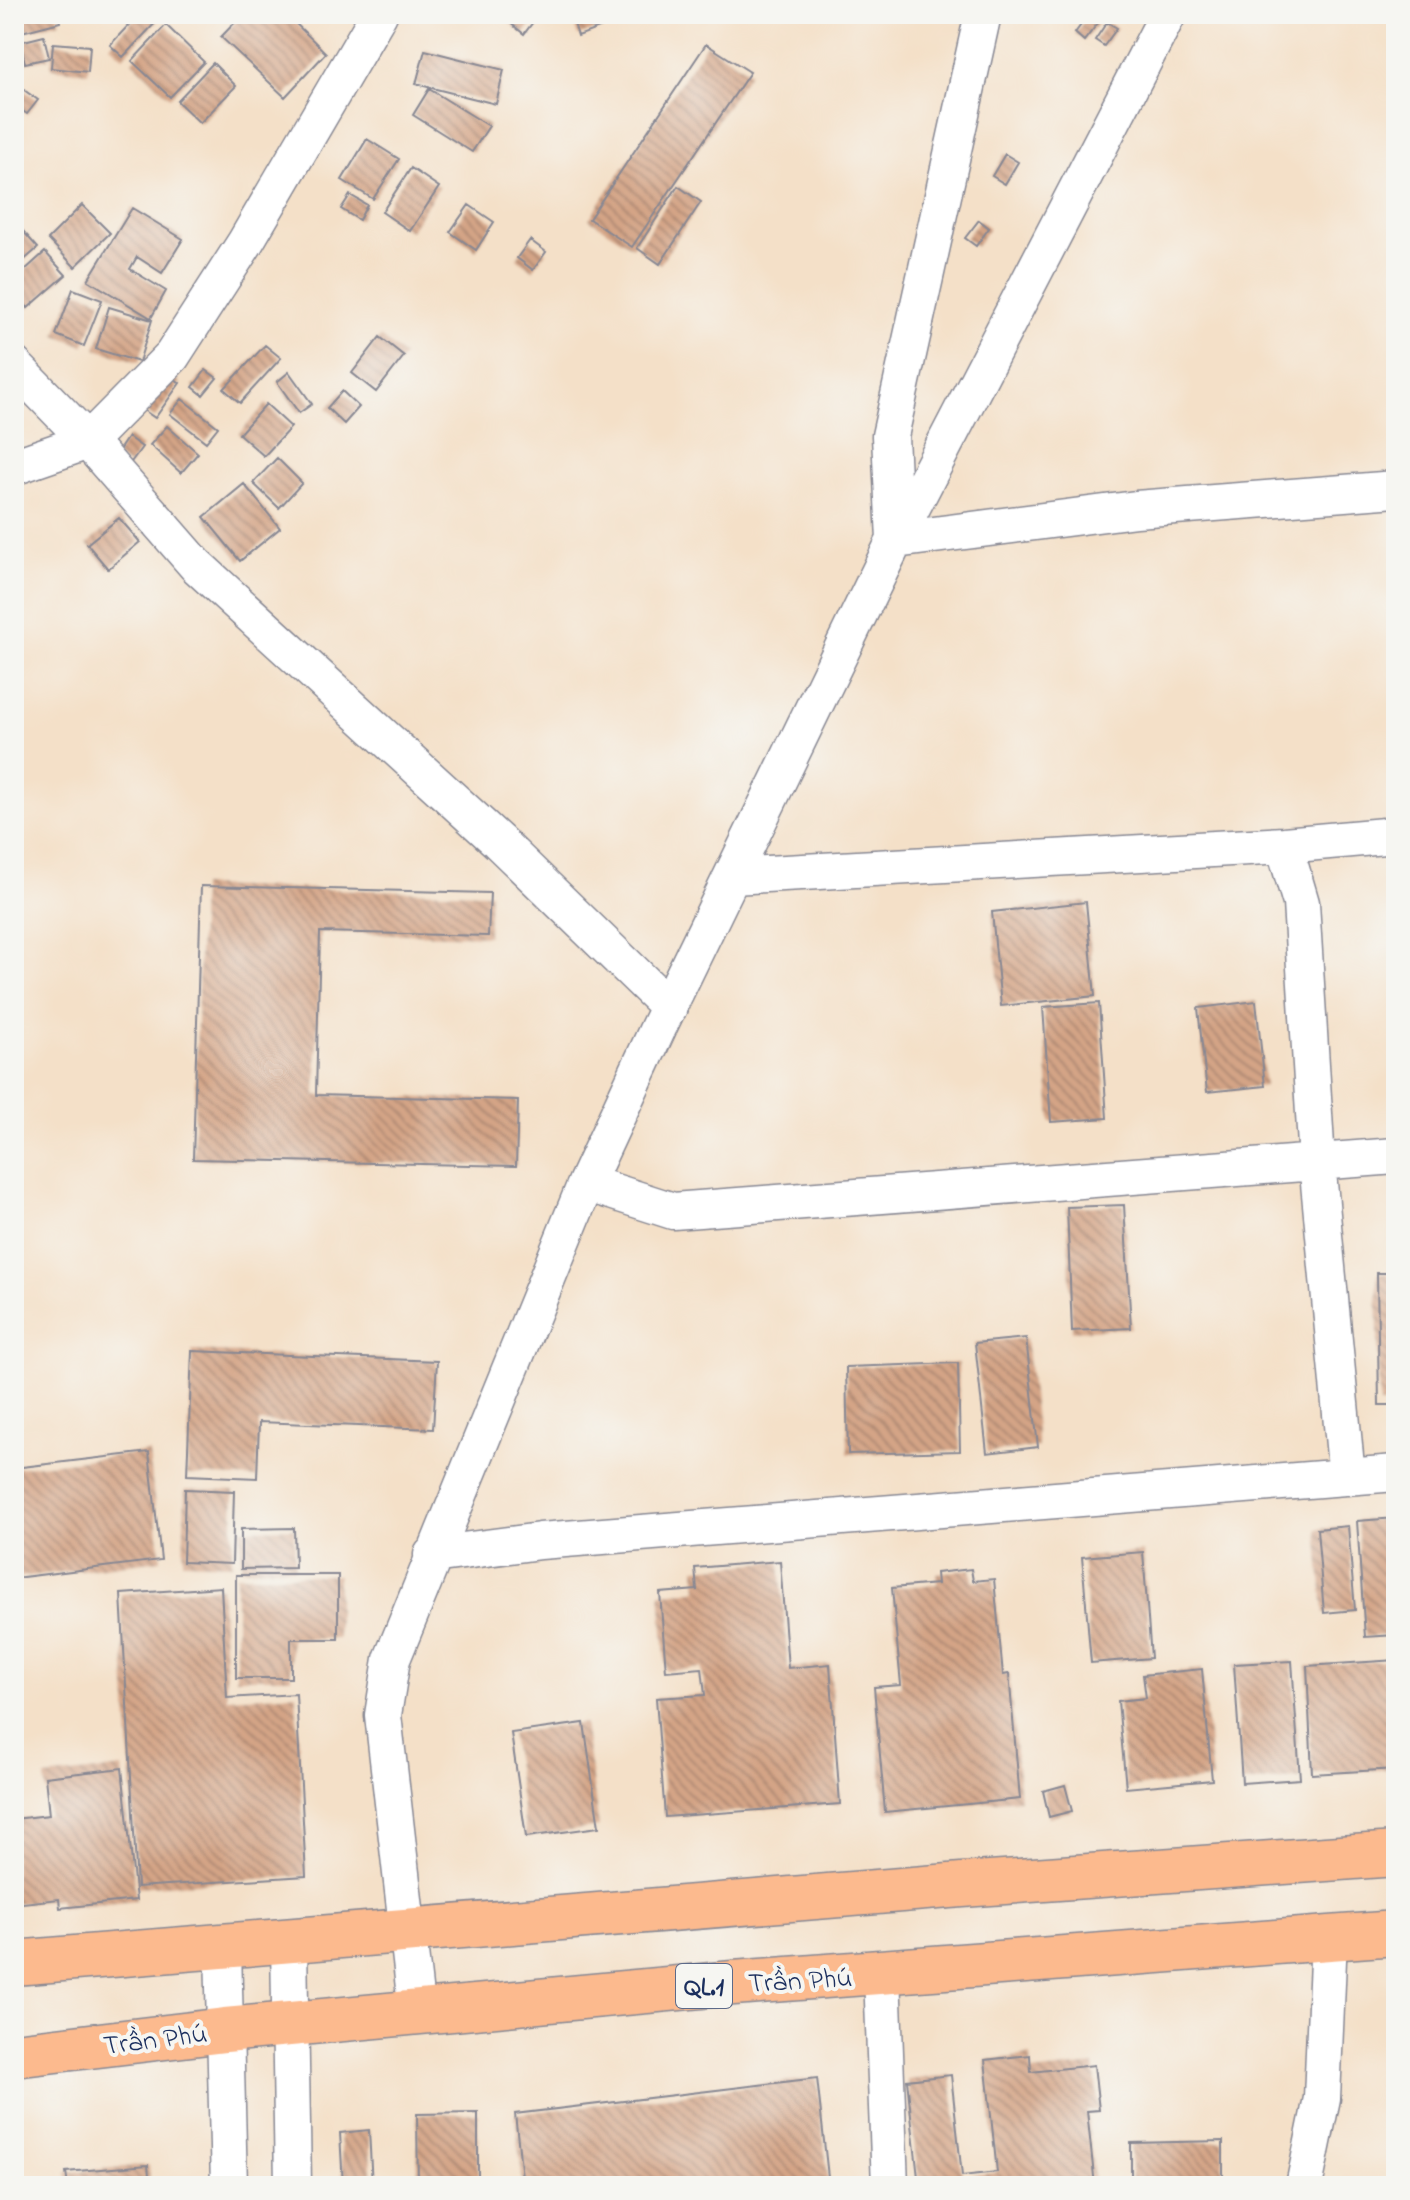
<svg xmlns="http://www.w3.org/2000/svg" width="1410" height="2200" viewBox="0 0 1410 2200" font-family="'Indie Flower',sans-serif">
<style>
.building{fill:url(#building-back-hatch)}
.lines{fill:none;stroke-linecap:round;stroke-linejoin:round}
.street-casing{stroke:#888893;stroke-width:39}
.primary-casing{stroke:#888893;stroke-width:47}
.street{stroke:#fff;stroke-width:36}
.primary{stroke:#fcba8e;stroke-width:44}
.labels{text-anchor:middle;stroke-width:8;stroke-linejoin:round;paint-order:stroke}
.shield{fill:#f6f6f2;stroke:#5d6b8a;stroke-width:2}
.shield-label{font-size:26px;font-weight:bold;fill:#1b2f5e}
.street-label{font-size:28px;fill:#1b2f5e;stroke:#f6f6f2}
</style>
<defs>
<pattern id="building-back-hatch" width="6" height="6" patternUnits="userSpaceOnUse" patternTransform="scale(2)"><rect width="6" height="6" fill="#d4a486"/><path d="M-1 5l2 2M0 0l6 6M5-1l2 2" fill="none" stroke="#ab8671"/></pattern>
</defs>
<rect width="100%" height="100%" fill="#f6f6f2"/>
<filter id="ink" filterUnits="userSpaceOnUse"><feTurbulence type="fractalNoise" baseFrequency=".0125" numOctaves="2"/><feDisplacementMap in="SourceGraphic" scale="16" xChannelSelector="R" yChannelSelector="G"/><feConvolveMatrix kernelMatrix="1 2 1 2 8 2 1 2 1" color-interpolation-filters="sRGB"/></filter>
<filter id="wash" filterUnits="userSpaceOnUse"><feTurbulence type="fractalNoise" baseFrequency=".006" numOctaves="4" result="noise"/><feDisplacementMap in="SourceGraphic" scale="32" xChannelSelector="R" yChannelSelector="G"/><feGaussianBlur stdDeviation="1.8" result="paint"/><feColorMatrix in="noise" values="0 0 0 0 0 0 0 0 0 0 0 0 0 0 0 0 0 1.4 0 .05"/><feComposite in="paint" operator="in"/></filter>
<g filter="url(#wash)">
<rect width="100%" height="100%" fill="#f4e0c8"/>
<g id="blocks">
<path class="building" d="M14 14H58L60 22 14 34Z
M139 14H151L158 20 123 57 110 45Z
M243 14H286L326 53 285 97 221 37Z
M499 14H539L524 34Z
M571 14H601L605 26 578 36Z
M1089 14 1101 19 1084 41 1075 33Z
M1107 22 1117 28 1104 46 1095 40Z
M166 25 204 62 170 97 132 61Z
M44 36 49 58 25 63 20 42Z
M53 43 90 46 88 72 51 68Z
M706 44 750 72 632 247 589 219Z
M425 50 504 70 496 104 416 84Z
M213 63 236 86 200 123 177 101Z
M14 83 38 100 27 114 14 105Z
M429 89 489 126 472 152 413 115Z
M367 139 399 159 373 199 342 180Z
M1005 154 1018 162 1005 184 992 176Z
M411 168 439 187 410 231 382 212Z
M678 186 701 202 660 264 637 248Z
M350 195 367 205 359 220 341 209Z
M82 205 110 233 75 267 48 239Z
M469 205 494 222 476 250 450 232Z
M132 208 183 239 162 273 137 257 130 269 166 291 151 318 88 280Z
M979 220 989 228 976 246 965 238Z
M14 221 38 248 14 269Z
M530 240 546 252 533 270 517 258Z
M45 252 66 275 28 308 14 293V280Z
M73 289 102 300 84 346 56 335Z
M109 307 152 320 139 362 96 349Z
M380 337 404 356 376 392 352 373Z
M265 345 281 358 240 403 224 389Z
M206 370 217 378 203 395 193 387Z
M289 372 312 404 299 413 277 382Z
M168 373 180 383 155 418 142 409Z
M342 391 359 407 344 424 327 408Z
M182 399 218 427 206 442 170 414Z
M266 404 291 427 264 456 239 434Z
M167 426 198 453 181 473 150 445Z
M128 437 142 447 129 465 115 456Z
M277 458 302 483 279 508 253 483Z
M244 484 280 528 240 561 204 517Z
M119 518 140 542 108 569 87 544Z
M201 886 490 893 488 936 320 932 316 1095 518 1100 516 1166 193 1159Z
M1086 902 1095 996 1001 1006 992 912Z
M1256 1001 1265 1086 1207 1092 1198 1008Z
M1099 1003 1107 1118 1051 1122 1043 1007Z
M1124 1205 1131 1328 1072 1331 1067 1207Z
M1377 1273H1396V1405H1379Z
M1026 1338 1038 1447 987 1453 975 1343Z
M192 1351 437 1361 433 1429 259 1422 257 1478 187 1475Z
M958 1363 960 1451 848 1454 846 1367Z
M149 1452 161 1560 14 1578V1468Z
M185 1489 234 1491 232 1564 183 1562Z
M1396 1518V1635L1365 1637 1357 1521Z
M1348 1526 1355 1610 1324 1613 1317 1529Z
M294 1528 295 1568 241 1569V1529Z
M1143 1552 1151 1658 1091 1663 1082 1557Z
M780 1561 788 1668 830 1664 840 1804 665 1817 656 1698 705 1695 702 1668 666 1671 660 1593 697 1590 695 1568Z
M971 1569 973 1581 994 1579 1003 1675 1009 1674 1020 1799 885 1812 874 1687 901 1685 892 1588 937 1584 936 1573Z
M236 1575H338V1639H291V1678H236Z
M221 1587 227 1698 296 1694 306 1876 137 1887 121 1594Z
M1396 1660V1769L1312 1774 1307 1666Z
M1292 1661 1300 1779 1242 1783 1234 1664Z
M1202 1669 1212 1780 1126 1788 1118 1701 1146 1698 1143 1675Z
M584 1723 599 1827 526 1837 511 1733Z
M122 1768 136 1900 60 1908 59 1899 14 1904V1819L49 1815 45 1777Z
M1065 1785 1072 1811 1049 1817 1043 1791Z
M1030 2055 1031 2072 1094 2065 1099 2110 1087 2111 1095 2186H919L907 2080 951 2075 962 2176 997 2172 985 2060Z
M817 2078 829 2186H523L515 2114Z
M478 2113V2186H418L417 2114Z
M369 2130 372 2186H343L340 2133Z
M1223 2141V2186H1131V2143Z
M148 2165 150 2186H68L66 2172Z"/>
</g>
</g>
<g filter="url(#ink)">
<use href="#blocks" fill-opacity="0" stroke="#888893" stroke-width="2"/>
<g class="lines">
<g class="street-casing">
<path id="street" d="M983 14 890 436 895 540 1136 509 1396 489
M14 365 88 441 196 565 498 841 669 1007
M16 466 88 441 172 356 245 243 379 14
M1284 845 1301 903 1317 1162 1347 1477
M732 876 1284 845 1396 835
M586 1183 673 1211 1396 1156
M432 1555 540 1541 1396 1473
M289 1943 293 2186
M223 1948 229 2186
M882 1974 890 2186
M417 2014 383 1715 392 1659 586 1183 659 1026 895 540 1168 14
M1304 2186 1322 2098 1329 1937"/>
</g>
<g class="primary-casing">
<path id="primary" d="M14 1963 962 1885 1396 1854
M14 2055 225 2030 733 1983 1396 1933"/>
</g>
<use href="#street" class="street"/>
<use href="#primary" class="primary"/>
</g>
</g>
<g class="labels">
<rect class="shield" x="676" y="1964" width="56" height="44" rx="6"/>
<g class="shield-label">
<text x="704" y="1995">QL.1</text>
</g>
<g class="street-label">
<text transform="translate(800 1979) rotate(-3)" y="10">Trần Phú</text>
<text transform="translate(155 2038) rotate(-7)" y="10">Trần Phú</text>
</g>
</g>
<rect width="1410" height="2200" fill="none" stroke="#f6f6f2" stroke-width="48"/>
</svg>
